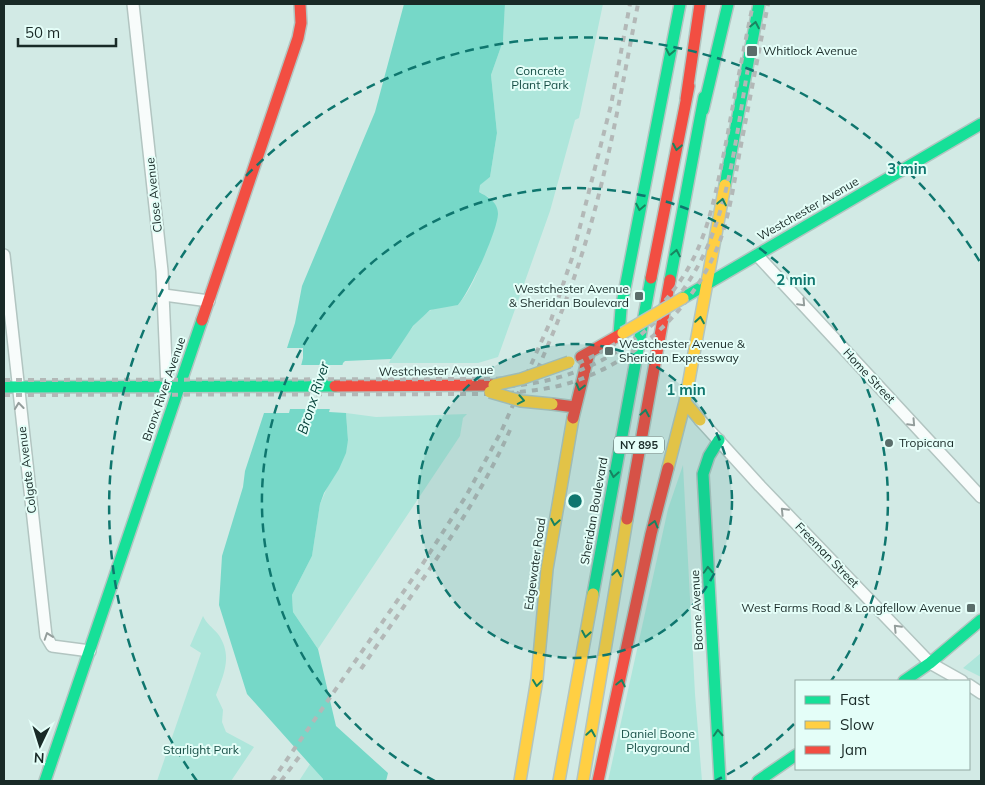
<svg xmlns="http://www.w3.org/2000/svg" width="985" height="785" viewBox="0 0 985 785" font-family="Mulish,sans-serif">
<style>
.green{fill:#aee6db}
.water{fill:#76d8c8}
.pier{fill:#d2eae5}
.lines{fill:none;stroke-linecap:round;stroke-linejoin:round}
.street-casing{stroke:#b2c5c1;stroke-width:14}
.fast-casing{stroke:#b2c5c1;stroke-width:14}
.slow-casing{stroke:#b2c5c1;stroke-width:14}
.jam-casing{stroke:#b2c5c1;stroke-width:14}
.street{stroke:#f8fcfb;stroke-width:11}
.fast{stroke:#16e098;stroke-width:11}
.slow{stroke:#ffcf43;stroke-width:11}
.jam{stroke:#f24e42;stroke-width:11}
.rail{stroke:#b3b8b7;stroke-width:4;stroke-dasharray:6 6;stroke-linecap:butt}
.slow-bridge-casing{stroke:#b2c5c1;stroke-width:14;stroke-linecap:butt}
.slow-bridge{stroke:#ffcf43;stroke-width:11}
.oneway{stroke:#188560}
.oneway2{stroke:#949e9c}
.ring{fill:none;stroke:#0f766e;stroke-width:2.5;stroke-dasharray:9 6}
.poi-dot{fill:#5a6d6a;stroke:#e4fef8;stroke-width:2}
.labels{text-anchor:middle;stroke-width:4;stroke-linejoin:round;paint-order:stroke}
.shield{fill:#e4fef8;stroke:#566a66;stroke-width:1}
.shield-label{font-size:11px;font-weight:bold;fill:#192a27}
.poi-label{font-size:12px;fill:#192a27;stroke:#e4fef8;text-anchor:start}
.park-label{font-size:12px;fill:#164e45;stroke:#e4fef8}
.street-label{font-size:12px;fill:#192a27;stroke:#e4fef8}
.water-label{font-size:14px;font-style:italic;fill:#003e36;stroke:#e4fef8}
.centre{fill:#0f766e;stroke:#e4fef8;stroke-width:2.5}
.ring-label{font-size:15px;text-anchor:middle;font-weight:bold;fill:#0f766e;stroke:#e4fef8;stroke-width:4;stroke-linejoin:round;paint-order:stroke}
</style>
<rect width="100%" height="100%" fill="#d2eae5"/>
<path class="green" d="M505 4H603L579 118 575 120 550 211 498 357 478 363H389C396 348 416 319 431 310 438 305 450 306 458 305 483 276 488 236 492 199L479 192V185L490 177 497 133 491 75 503 41Z
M346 413 376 417 467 414 463 418 460 436 318 649 293 612 292 595 312 556 320 504 348 440Z
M683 465 695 694 702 781H608L668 509Z
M203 616C206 623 213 628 218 634 233 655 224 674 216 695L223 710 222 722 226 732 254 747 231 781H157L201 653 190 646Z
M981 653V677L963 668Z
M310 764 323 779V781H299Z"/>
<path class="water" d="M404 4H505L503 41 491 75 497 133 490 177 480 185 479 192C488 197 498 202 498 214 497 232 470 291 458 305L430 310 413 326 391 359 345 361 343 363 329 412 346 413 348 440 346 453 339 469 324 493 320 504 312 556 292 595 293 612 318 649 336 726 388 773 386 781H323V779L247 694 219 605 222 556 243 487 245 471 264 413H289L303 358V348H287L295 323 302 286 375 112Z"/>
<path class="pier" d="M299 365H345L332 409H288Z"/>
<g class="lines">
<g class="street-casing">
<path id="street" d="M133 4 162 271 167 387
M4 255 46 636 52 646 90 651
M757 255 981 497
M164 295 209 301
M700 420 760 486 930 663 962 681
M969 685 981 693"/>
</g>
<g class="fast-casing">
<path id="fast" d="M703 110 728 4
M725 185 759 4
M670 280 704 97
M683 298 981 124
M619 335 621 309 680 4
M4 387 335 386
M719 440 709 456 703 474 720 781
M593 594 651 278
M904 681 930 663 981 620
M45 781 202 320
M758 781 796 755"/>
</g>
<g class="slow-casing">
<path id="slow" d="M700 420 685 402 725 185
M668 468 685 402
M520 781 537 679 547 569 573 418
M559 781 593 594
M583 781 627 519"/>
</g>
<g class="jam-casing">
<path id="jam" d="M686 99 700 4
M651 278 689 86
M202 320 298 38 301 23 300 4
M581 357 623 333
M335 386 494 385
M552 404 575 407
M573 418 589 353
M627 519 670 280
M598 781 651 534 668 468"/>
</g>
<use href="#street" class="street"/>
<use href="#fast" class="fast"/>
<use href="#slow" class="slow"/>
<use href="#jam" class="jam"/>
<path class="rail" d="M4 380 493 379C514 378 536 376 557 370 616 354 672 307 697 251 713 215 719 176 727 138 735 93 744 48 753 4
M533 380C550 341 566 303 579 263 607 179 621 90 638 4
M509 386C600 380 678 323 711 238 732 184 738 124 748 68
M4 395 492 394C522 392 553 390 581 379 645 355 698 302 721 238 731 208 735 176 741 145 750 98 759 51 768 4
M361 669C413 591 472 516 510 430
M272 781 420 568 466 496 501 432 551 320 572 258 611 105 630 4
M281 781 302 753"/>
<g class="slow-bridge-casing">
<path id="slow-bridge" d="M623 333 683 298
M494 385 521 379 569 362
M490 392 521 401 552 404"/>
</g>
<use href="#slow-bridge" class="slow-bridge"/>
</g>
<defs><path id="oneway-chevron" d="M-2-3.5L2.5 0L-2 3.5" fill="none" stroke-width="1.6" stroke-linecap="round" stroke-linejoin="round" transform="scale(1.25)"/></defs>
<g class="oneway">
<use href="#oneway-chevron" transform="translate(755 25) rotate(-79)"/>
<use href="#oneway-chevron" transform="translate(670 52) rotate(101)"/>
<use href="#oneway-chevron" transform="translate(677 147) rotate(101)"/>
<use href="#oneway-chevron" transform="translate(722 202) rotate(-79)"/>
<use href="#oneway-chevron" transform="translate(640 207) rotate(101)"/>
<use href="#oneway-chevron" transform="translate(676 253) rotate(-79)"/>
<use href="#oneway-chevron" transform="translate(700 320) rotate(-81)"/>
<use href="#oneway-chevron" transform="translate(580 387) rotate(104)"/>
<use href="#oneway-chevron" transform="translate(521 400) rotate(11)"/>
<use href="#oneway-chevron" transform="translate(645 413) rotate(-80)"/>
<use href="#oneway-chevron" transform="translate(614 474) rotate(100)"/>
<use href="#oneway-chevron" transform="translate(555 522) rotate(100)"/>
<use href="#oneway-chevron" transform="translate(654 524) rotate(-75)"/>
<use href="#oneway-chevron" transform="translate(708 570) rotate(-93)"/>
<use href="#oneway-chevron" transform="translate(617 573) rotate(-81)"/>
<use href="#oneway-chevron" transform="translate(586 634) rotate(100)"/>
<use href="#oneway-chevron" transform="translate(537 683) rotate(97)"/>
<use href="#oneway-chevron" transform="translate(621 683) rotate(-78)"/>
<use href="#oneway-chevron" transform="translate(591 733) rotate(-81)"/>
<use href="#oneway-chevron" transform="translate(718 733) rotate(-93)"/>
</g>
<g class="oneway2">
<use href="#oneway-chevron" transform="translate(802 303) rotate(47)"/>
<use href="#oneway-chevron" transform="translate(19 406) rotate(-96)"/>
<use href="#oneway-chevron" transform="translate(912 423) rotate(47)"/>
<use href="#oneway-chevron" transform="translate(784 511) rotate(-134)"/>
<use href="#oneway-chevron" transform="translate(897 628) rotate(-134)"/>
<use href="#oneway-chevron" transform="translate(48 636) rotate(-109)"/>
</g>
<circle cx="575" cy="501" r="157" fill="#0f766e" fill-opacity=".12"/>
<g class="ring">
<circle cx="575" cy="501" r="157"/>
<path d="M794 724A313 313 0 0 1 715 781M435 781A313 313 0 1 1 831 681"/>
<path d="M197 781A470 470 0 1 1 980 262"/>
</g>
<g class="poi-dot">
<rect x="746" y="45" width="12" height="12" rx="2.5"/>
<rect x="634" y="291" width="10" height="10" rx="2.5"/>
<rect x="604" y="346" width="10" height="10" rx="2.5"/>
<circle cx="889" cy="443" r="5"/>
<rect x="966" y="603" width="10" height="10" rx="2.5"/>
</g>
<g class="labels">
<rect class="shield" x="614" y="436.5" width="50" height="17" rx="4"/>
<g class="shield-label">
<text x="639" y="449">NY 895</text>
</g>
<g class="poi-label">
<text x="763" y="55">Whitlock Avenue</text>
<text x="629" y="293" text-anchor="end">Westchester Avenue<tspan x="629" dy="14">&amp; Sheridan Boulevard</tspan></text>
<text x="619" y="348">Westchester Avenue &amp;<tspan x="619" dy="14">Sheridan Expressway</tspan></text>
<text x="899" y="447">Tropicana</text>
<text x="961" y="612" text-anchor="end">West Farms Road &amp; Longfellow Avenue</text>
</g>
<g class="park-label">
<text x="540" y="75">Concrete<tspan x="540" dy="14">Plant Park</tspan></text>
<text x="658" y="738">Daniel Boone<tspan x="658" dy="14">Playground</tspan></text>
<text x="201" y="754">Starlight Park</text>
</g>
<g class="street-label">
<text transform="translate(154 195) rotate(-96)" y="4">Close Avenue</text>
<text transform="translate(808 209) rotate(-30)" y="4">Westchester Avenue</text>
<text transform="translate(436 371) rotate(-1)" y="4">Westchester Avenue</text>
<text transform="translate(869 376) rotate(47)" y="4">Home Street</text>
<text transform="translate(164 389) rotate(-71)" y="4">Bronx River Avenue</text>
<text transform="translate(27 470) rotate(-97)" y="4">Colgate Avenue</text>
<text transform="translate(594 511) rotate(-80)" y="4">Sheridan Boulevard</text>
<text transform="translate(827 555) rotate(46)" y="4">Freeman Street</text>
<text transform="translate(535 564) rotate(-82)" y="4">Edgewater Road</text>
<text transform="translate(697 610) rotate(-93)" y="4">Boone Avenue</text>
</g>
<g class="water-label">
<text transform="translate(313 398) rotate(-72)" y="5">Bronx River</text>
</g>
</g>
<circle cx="575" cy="501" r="8" class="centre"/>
<g class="ring-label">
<text x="907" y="174">3 min</text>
<text x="796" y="285">2 min</text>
<text x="686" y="395">1 min</text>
</g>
<rect width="985" height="785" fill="none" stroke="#192a27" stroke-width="10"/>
<rect x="795" y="680" width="175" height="90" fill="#e4fef8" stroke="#93a9a4"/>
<rect x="805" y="696" width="25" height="8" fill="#16e098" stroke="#93a9a4"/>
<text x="840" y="705" font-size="15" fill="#192a27">Fast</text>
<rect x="805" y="721" width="25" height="8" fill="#ffcf43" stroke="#93a9a4"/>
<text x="840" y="730" font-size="15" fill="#192a27">Slow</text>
<rect x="805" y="746" width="25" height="8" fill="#f24e42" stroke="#93a9a4"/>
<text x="840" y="755" font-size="15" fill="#192a27">Jam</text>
<g transform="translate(40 745) rotate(184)" stroke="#e4fef8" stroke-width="4" paint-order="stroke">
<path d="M0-4L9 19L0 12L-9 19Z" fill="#192a27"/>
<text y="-8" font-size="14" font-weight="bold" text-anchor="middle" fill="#192a27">N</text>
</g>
<path d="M18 38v8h98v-8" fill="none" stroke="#192a27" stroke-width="2.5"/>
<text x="25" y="38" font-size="15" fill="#192a27" stroke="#e4fef8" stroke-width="4" paint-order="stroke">50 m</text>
</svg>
